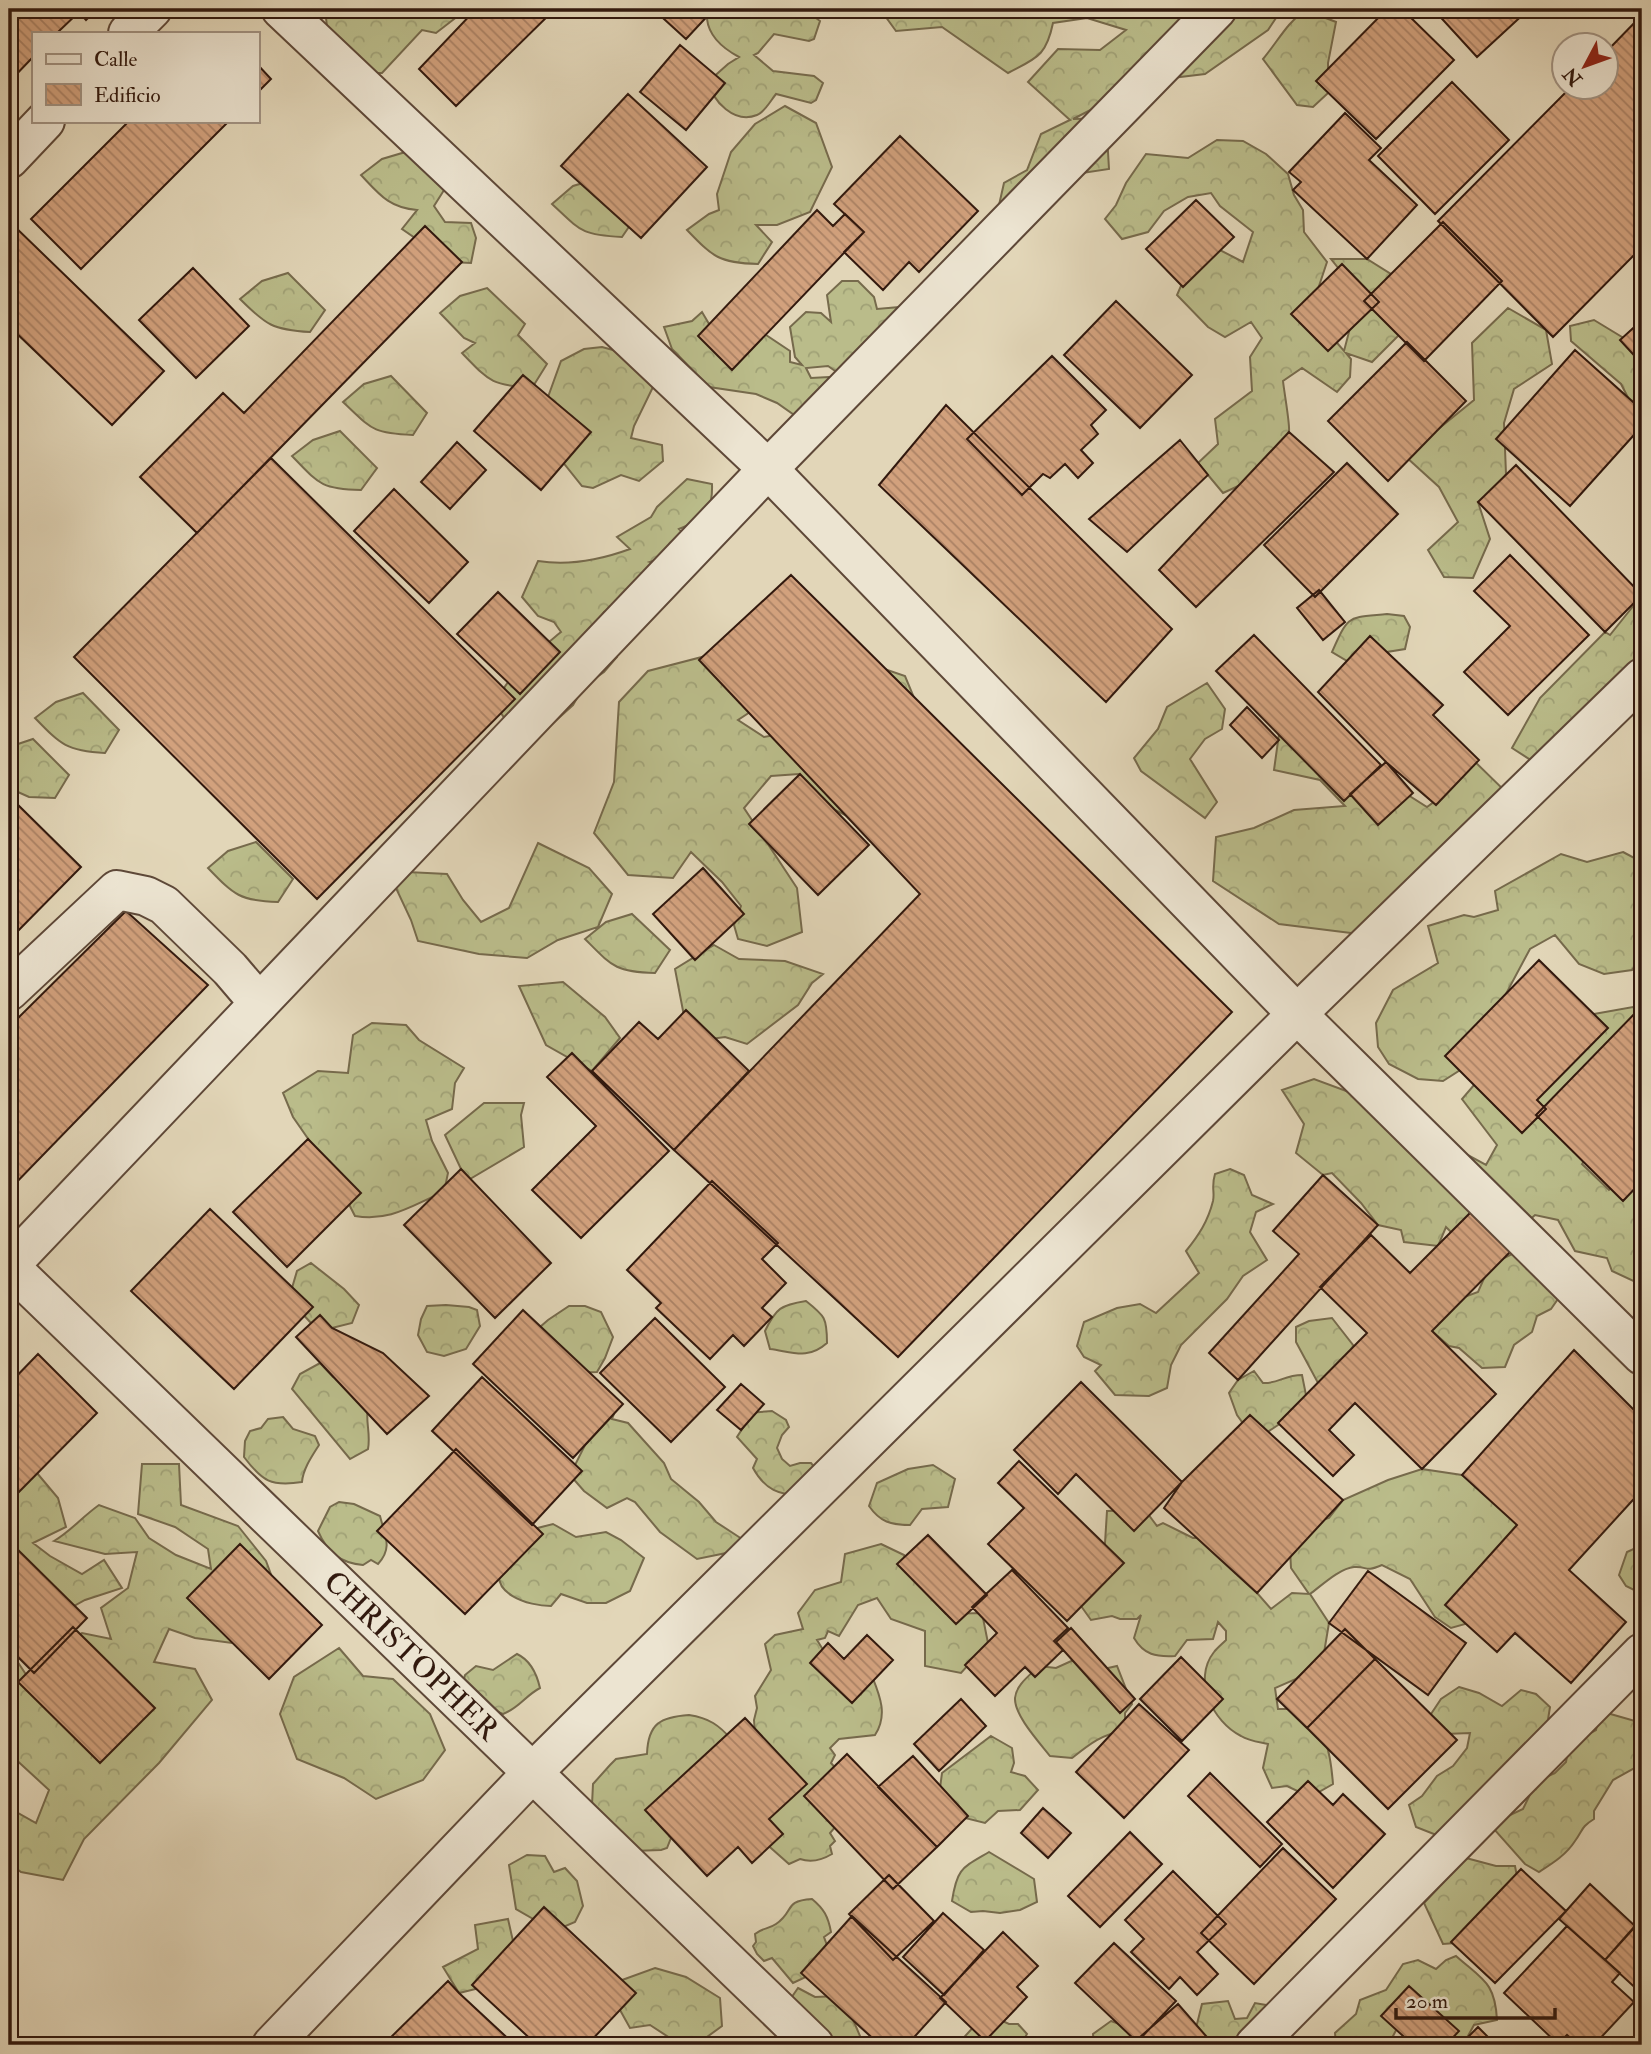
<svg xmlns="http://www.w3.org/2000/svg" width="1651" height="2054" viewBox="0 0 1651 2054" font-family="'IM FELL Double Pica',serif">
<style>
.forest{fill:url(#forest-crowns);stroke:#766a4c;stroke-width:2}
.building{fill:url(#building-back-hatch);stroke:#32190e;stroke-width:2}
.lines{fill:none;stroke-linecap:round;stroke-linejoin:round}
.minor-casing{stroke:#5e4838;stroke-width:42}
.minor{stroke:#ece4d1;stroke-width:38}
.labels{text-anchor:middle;stroke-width:5;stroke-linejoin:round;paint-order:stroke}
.street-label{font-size:30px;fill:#32190e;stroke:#ece4d1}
</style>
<defs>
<pattern id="forest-crowns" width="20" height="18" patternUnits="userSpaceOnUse" patternTransform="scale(1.75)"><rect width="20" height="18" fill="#babc8a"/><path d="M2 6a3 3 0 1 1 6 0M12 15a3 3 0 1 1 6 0" fill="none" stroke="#a0a176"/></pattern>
<pattern id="building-back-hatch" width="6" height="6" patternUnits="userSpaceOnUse" patternTransform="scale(1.75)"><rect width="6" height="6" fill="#d2a17d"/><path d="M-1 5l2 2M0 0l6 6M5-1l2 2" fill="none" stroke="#ab8265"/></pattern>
</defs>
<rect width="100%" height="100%" fill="#e2d6b8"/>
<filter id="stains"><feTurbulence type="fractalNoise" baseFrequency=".00286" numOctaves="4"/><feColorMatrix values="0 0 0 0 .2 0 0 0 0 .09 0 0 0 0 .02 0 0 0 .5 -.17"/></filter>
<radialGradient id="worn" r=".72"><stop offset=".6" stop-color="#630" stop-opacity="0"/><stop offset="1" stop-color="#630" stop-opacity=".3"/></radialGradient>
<path class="forest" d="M325 9H467L436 33 422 30 382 73H363L329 44Z
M719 9H820L795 13 812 15 820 21 814 39 809 41 774 34 758 53 754 55 773 71 814 76 823 83 816 100 811 103 776 94C771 100 765 112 757 115 735 124 712 102 709 81L728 64 739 57C724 49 709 37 707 19Z
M880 9H1151L1149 13 1156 9H1282L1268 30 1205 74 1147 81 1073 119 1106 118 1109 169 1056 177 1009 225 999 205 1004 183 1027 170 1041 134 1070 120 1028 82 1058 49 1100 50 1126 30 1087 18 1053 23C1046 57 1036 58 1008 73L942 27 896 31Z
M1305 10 1336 22 1328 63V93L1313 107 1297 105 1263 59C1278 41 1287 23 1305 10Z
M785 106 816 123 832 167 810 212 777 225H756L772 242 758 264C719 263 713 257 687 230L709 214 719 210 717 194 731 152 755 124Z
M1217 140 1243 141 1266 154 1288 174 1294 195 1303 210 1304 232 1327 262 1317 292 1325 329 1344 351 1359 294 1331 259H1367L1402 281 1413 321 1372 362 1346 353 1351 359 1350 377 1337 392 1302 368 1283 381C1284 391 1290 424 1289 431 1284 464 1251 481 1223 493L1198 463 1218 444 1215 419 1252 391 1250 357 1262 338 1251 322 1225 337 1208 327 1177 295 1194 256 1220 250 1243 262 1253 232 1220 206 1211 193 1188 197 1164 211 1148 232 1122 239 1105 219 1116 205 1126 183 1146 154 1188 158Z
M409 151 446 187 434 206 445 222 471 223 476 238 471 263 450 262 402 229 417 210C389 208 379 194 361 175L382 159Z
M600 178 637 215 622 237C581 235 581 231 552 204L573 186Z
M288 273 325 310 310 332C273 330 266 325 240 299L262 281Z
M842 281H858L874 297 877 309 900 307 845 378 828 366 806 368 811 378 829 377 847 391 807 424 777 403 756 394 709 387 672 349 664 327 692 321 702 312 715 334 747 336 766 335 790 351V362L802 365 795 357 790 327 806 312 821 313 831 322 827 295Z
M487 288 525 324 518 335 547 364 532 388C491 385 490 382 462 353L475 343 464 338 440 313 460 296Z
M1508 308 1546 330 1552 364 1514 389 1504 423 1506 474 1491 501 1478 502 1490 539 1473 578 1444 577 1428 550 1458 522 1439 487 1405 456 1474 400 1472 343Z
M1594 320 1627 340 1642 339V416L1637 415 1621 384 1571 341 1570 326Z
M602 347C634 355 637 359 653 387L634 426 631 438 662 445 663 461 639 481 621 475 593 488 582 486 558 456 548 397 561 361 584 349Z
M391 376 427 413 413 435C371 433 372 429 343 402L364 384Z
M340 431 377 468 361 490C321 489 319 484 292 456L313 440Z
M687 479 712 484C713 514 704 518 679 529L698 546 650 562 664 566 679 584 666 604H646L634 598 604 612 598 622 617 633V657L604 672 584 686 573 705 551 725 510 726 496 706C504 676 537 652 561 632L554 622 538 616 522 597 538 561C569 566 600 560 630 549L617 537 651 517 657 507Z
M1642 595V695L1540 766 1512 748 1540 698 1605 632 1610 635Z
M1387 614 1404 616 1410 627 1405 649 1387 652 1359 668 1332 652C1349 614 1347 618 1387 614Z
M752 644 779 693 738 720 764 737 820 727 864 662 905 676 930 736 859 822 835 810 799 774 771 776 744 808 797 888 802 932 767 946 738 939 734 925 741 906 722 882 691 852 673 878 628 875 594 833 614 782 619 702 648 671Z
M1207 683 1225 709 1222 729 1205 739 1190 759 1217 802 1205 818 1141 771 1134 758 1158 729 1167 707Z
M83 693 119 730 105 753C67 751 61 745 35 718L56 702Z
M1279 734 1350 794 1397 788 1427 807 1451 789 1467 754 1506 792 1408 933H1351L1279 924 1213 881 1216 837 1254 828 1294 810 1345 806 1320 780 1274 770Z
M33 739 69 775 55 798 29 797 9 788V747Z
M256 842 293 879 278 902C240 901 234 895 208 868L228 851Z
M538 843 589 868 612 894 598 927 558 940 527 958 479 954 418 941 411 920 388 871 447 874 463 900 481 922 509 908Z
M1623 852 1642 862V958L1632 970 1604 974 1579 964 1555 935 1530 949 1468 1065 1443 1081 1418 1079 1389 1064 1378 1047 1376 1023 1393 990 1438 963 1428 926 1464 915 1474 917 1498 910 1495 891 1561 854 1587 862Z
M632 914 670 950 655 973C615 972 612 966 585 939L606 922Z
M714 945 739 959 785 961 823 974 812 983 798 1005 747 1044 725 1037 689 1042 675 969Z
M563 982 605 1017 620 1038 592 1071 546 1045 519 986Z
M1633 1007 1642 1013V1064L1613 1072 1601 1137 1582 1164 1609 1190 1628 1173 1642 1167V1285L1612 1271 1607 1258 1575 1251 1558 1220 1535 1215 1506 1241 1468 1249 1446 1227 1438 1246 1404 1242 1401 1230 1378 1225 1361 1203 1332 1173 1323 1175 1296 1153 1304 1124 1282 1090 1314 1079 1357 1095 1486 1165 1497 1145 1462 1099 1498 1057 1540 1017 1594 1014Z
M372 1023 406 1025 419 1040 464 1068 455 1083 452 1109 426 1120 432 1141 448 1173 444 1192C412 1205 391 1222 355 1216L336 1179 293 1117 283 1093 318 1071 348 1073 353 1035Z
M484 1103H524L521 1115 524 1147 470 1179 461 1169 445 1135Z
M1230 1169 1244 1175 1252 1195 1273 1204 1256 1212 1250 1232 1267 1260 1243 1276 1227 1299 1181 1345 1171 1365 1167 1388 1149 1396 1115 1395 1095 1371 1101 1365 1084 1357 1077 1346 1084 1322 1117 1308 1140 1304 1156 1313 1199 1273 1186 1251C1199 1235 1208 1221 1213 1201 1215 1192 1211 1187 1215 1174Z
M1516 1252 1571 1280 1551 1309 1537 1316 1532 1332 1514 1345 1505 1367 1482 1368 1459 1348 1449 1346 1432 1331 1437 1307 1478 1292 1490 1265Z
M311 1263 344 1289 359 1305 352 1323 332 1328 311 1323 298 1309 292 1288 297 1271Z
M806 1301C825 1316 827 1318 827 1343 808 1360 793 1352 770 1349L765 1331C776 1308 781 1305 806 1301Z
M446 1305 469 1307 477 1310 480 1326 466 1349 444 1356 427 1352 418 1335 421 1319 427 1306Z
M569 1306H585L601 1312 613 1337 605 1358 597 1372 568 1373 540 1327 548 1320Z
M1332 1318 1353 1345 1359 1360 1318 1383 1296 1342V1327L1309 1321Z
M320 1363 333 1377 349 1384 368 1406C365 1422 371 1433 368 1449L350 1459 292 1389 300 1374Z
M1254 1371 1263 1383C1277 1384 1285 1375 1302 1375L1308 1405 1266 1433H1250L1237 1415 1229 1393 1238 1380Z
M772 1411 786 1420 789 1427 782 1435 777 1448 782 1459 790 1466 800 1463H811L820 1474 803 1496C779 1495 765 1490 753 1468L757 1459 737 1437 744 1426 747 1413Z
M614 1414 612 1419 628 1423 664 1463 671 1479 699 1502 716 1522 742 1539 726 1553 697 1559 660 1532 635 1502 627 1498 607 1508 584 1491 570 1475 585 1445Z
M283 1417 293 1429 315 1436 319 1445C312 1456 303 1469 302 1482 271 1487 262 1481 244 1457L245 1441 250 1431 261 1428 268 1419Z
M142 1464H179L181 1505 238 1526 266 1561 279 1596 232 1643 195 1638 169 1629 154 1662 195 1669 212 1700 159 1763 84 1839 63 1880 21 1872 9 1863V1808L36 1823 49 1790 11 1755 13 1726 9 1724V1661H17L39 1694 62 1645 82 1633 111 1639 101 1608 128 1588 137 1552 105 1554 54 1541C71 1531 82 1517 99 1505L135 1518 149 1538 176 1555 211 1569 208 1549 175 1527 138 1514Z
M933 1465 955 1479 948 1507 922 1509 910 1525C891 1525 880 1522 869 1506L877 1483 908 1469Z
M1422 1469 1462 1475 1502 1497 1517 1525 1483 1619 1451 1628 1435 1617 1410 1579 1382 1565C1363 1573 1369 1566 1354 1567 1340 1568 1321 1586 1310 1594L1329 1623 1324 1653 1296 1679 1275 1688 1278 1709H1300C1327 1735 1330 1747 1333 1784L1310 1797 1287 1786 1272 1788 1263 1768 1268 1744C1259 1742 1249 1741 1241 1736 1213 1722 1192 1680 1214 1652 1217 1648 1222 1644 1226 1640V1631L1218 1622 1213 1639 1187 1640 1175 1656C1156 1657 1144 1655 1134 1638L1141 1615 1137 1619H1120L1112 1616 1091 1620 1081 1606 1076 1557 1105 1543 1107 1511 1145 1510 1157 1526 1163 1523 1193 1538H1213L1260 1573 1257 1593 1271 1609 1292 1593 1309 1594 1291 1568 1289 1530 1329 1518 1343 1500 1388 1480Z
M9 1470 37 1473 58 1498 66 1527 33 1543 50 1556 82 1574 104 1560 122 1588 85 1600 20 1636 9 1622V1611L23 1604 9 1584Z
M339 1502 354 1504 380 1516C385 1536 393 1548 378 1564L371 1560 363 1565C340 1563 327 1552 318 1531L330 1507Z
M553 1524 576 1537 606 1532 621 1540 644 1558 630 1591 606 1603H587L561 1594 551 1606C529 1606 487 1594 502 1563 508 1552 518 1541 526 1531Z
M881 1544 904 1555 907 1572 946 1614 982 1613 988 1643 961 1673 925 1666V1631L891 1619 877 1598 858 1605 839 1636 828 1631 825 1638 817 1640 825 1653 872 1676C880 1696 888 1715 875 1735L839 1739 830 1748 835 1755 831 1763 846 1780 836 1826 830 1833 835 1841 830 1846 832 1854C822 1860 812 1863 800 1859L789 1864 763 1841 754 1720 757 1708 755 1696 771 1670 765 1644 775 1635 803 1629 798 1613 815 1590 841 1582 845 1554Z
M1642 1545V1594L1626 1586 1619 1575 1627 1552Z
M339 1648 363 1676 393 1679 430 1714 445 1750 423 1780 376 1799 344 1778 297 1759 280 1714 294 1677Z
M517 1654C530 1660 537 1675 540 1688 525 1696 519 1708 503 1714L486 1707 463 1683 465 1675 476 1666 493 1670Z
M1078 1658 1095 1671 1117 1666 1132 1704 1125 1713V1730C1101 1735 1091 1743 1072 1758L1050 1756C1039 1742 1014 1715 1015 1698 1016 1685 1030 1675 1039 1666L1056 1668Z
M1459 1687 1479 1693 1502 1706 1521 1690 1536 1694 1550 1707 1547 1726 1444 1838 1416 1827 1409 1805 1422 1796 1437 1776 1453 1766 1467 1748 1470 1733 1445 1734 1427 1720 1441 1699Z
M1600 1711 1642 1723V1764L1613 1780 1594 1811V1819C1581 1827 1583 1830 1575 1841 1566 1855 1553 1863 1539 1872L1525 1864 1493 1828 1510 1815 1523 1809 1536 1782 1555 1773 1566 1762 1569 1745 1596 1730Z
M689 1715C709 1718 719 1725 732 1740L675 1828 667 1848 661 1850 632 1851 592 1805 593 1784 610 1765 616 1759 647 1754C648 1723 661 1717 689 1715Z
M991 1736 1012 1748 1014 1763 1011 1772 1025 1776 1038 1790 1020 1810 998 1811 985 1823 937 1811 942 1773Z
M989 1852 1034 1879 1037 1902 1020 1910 1000 1913 983 1911 971 1912 952 1901C957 1868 962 1868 989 1852Z
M527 1855 545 1856 554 1872 565 1868 577 1881 583 1906 575 1922 554 1931 516 1909 509 1865Z
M1466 1858 1496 1866H1515L1518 1882 1469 1942 1443 1944 1424 1903Z
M812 1899C824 1909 828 1916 831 1932L824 1937 828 1948 810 1975 793 1983 772 1958 764 1961 757 1954 753 1946 756 1942 755 1934C762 1928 769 1929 776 1924 795 1911 783 1901 812 1899Z
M508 1919 513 1941 488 1986 459 1993 443 1967 478 1949 475 1925Z
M1456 1956C1483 1980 1495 1982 1497 2020L1474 2025 1463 2045 1441 2036 1404 2015 1392 2038V2045H1336L1335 2033 1356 2014 1360 2000 1386 1990 1403 1964 1418 1960 1436 1969 1446 1960Z
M655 1968 686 1977 720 1998 722 2026 696 2045 670 2038 650 2025 630 2028 620 2010 622 1980Z
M798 1988 815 1997 839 1996 854 2022 863 2043 862 2045H742L778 2036 776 2020Z
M1228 2001 1235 2019 1247 2018 1255 2003 1266 2005 1275 2012 1253 2045H1182L1184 2035 1197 2024 1202 2004Z
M998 2019 1009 2024H1018L1027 2034 1021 2045H957L978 2022Z
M1111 2021 1136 2030 1156 2045H1094L1093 2034Z"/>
<path class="building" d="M9 9H97L86 20 79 12 57 33H33V57L9 82Z
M476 9H555L456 106 419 69Z
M653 9H714L686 39Z
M1387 9H1402L1454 60 1376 139 1316 81Z
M1433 9H1529L1477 57Z
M1642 15V247L1553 337 1438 221 1570 88H1606V52Z
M680 45 725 83 686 130 640 92Z
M257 64 271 79 257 93Z
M1452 82 1509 140 1435 214 1378 156Z
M628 94 707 167 641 238 561 166Z
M1345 113 1381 148 1369 160 1417 205 1367 259 1293 190 1301 182 1289 172Z
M129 121H229L81 269 31 219Z
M900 136 978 211 919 272 909 262 883 290 844 252 864 232 834 204Z
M1196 200 1234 237 1183 287 1146 249Z
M817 210 833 226 845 214 864 232 732 370 698 336Z
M1443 222 1502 281 1424 361 1364 301Z
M11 223 164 371 112 425 9 326Z
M425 226 462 262 197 533 140 477 223 393 244 413Z
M1342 264 1379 302 1328 351 1291 314Z
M193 268 249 326 196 378 139 320Z
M1116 301 1192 375 1140 428 1064 355Z
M1642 320V364L1620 340Z
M1407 342 1466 401 1388 481 1328 421Z
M1575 350 1642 410V426L1570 506 1496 439Z
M1052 356 1106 410 1091 425 1098 434 1081 450 1093 463 1078 478 1065 464 1050 478 1043 474 1022 495 967 439Z
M523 375 591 432 541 490 474 431Z
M946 405 1172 629 1106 702 879 485Z
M1289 432 1334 472 1196 607 1159 570Z
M1180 440 1208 475 1127 552 1089 519Z
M457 442 486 470 450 509 421 482Z
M271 458 515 699 317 899 74 657Z
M1347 463 1398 514 1315 597 1264 545Z
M1516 465 1642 595 1605 632 1478 502Z
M394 489 468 562 429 603 354 531Z
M1510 555 1589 635 1508 715 1464 672 1510 626 1474 591Z
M791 575 1232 1012 898 1357 674 1150 920 894 699 660Z
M1319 590 1345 622 1323 640 1297 608Z
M498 592 560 652 520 694 457 634Z
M1254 635 1381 765 1344 801 1216 671Z
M1370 636 1443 705 1433 715 1479 760 1436 805 1386 762 1318 692Z
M1247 707 1279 740 1262 758 1230 725Z
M1386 762 1413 793 1378 825 1350 794Z
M800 774 869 845 818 895 749 824Z
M9 796 81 867 9 940Z
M703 868 744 914 695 960 653 914Z
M126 911 208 985 9 1190V1027Z
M1539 960 1608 1028 1537 1100 1546 1109 1522 1133 1445 1056Z
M1642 1006V1181L1623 1201 1536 1115Z
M686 1010 749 1071 674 1150 592 1071 639 1022 658 1039Z
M572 1053 669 1151 581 1238 532 1190 596 1126 547 1077Z
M308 1139 361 1193 287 1267 233 1212Z
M461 1169 551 1263 495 1318 404 1225Z
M1323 1175 1378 1225 1238 1380 1209 1353 1299 1254 1273 1231Z
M712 1181 778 1243 762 1259 786 1283 762 1308 772 1317 744 1346 733 1335 710 1359 656 1308 661 1303 627 1270Z
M210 1209 313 1307 234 1389 131 1291Z
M1472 1211 1512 1250 1432 1331 1496 1394 1422 1469 1355 1403 1329 1430 1354 1455 1333 1476 1278 1423 1367 1333 1320 1287 1371 1235 1410 1273Z
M523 1310 623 1404 573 1458 473 1364Z
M320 1315 332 1328 383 1353 429 1396 387 1434 296 1337Z
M655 1318 725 1387 671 1442 600 1373Z
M1574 1350 1642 1418V1490L1569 1570 1626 1622 1571 1683 1515 1633 1497 1652 1445 1605 1517 1525 1462 1475Z
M38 1354 97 1413 9 1502V1384Z
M482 1377 582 1471 532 1525 432 1431Z
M1081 1382 1182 1482 1134 1531 1076 1474 1058 1494 1014 1450Z
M741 1384 764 1404 741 1430 717 1410Z
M1250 1415 1343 1500 1257 1593 1164 1508 1182 1482Z
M456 1449 543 1534 465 1614 377 1531Z
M1019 1461 1124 1563 1067 1621 988 1544 1024 1508 998 1483Z
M928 1535 987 1595 956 1624 897 1564Z
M9 1541 87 1618 34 1673 9 1648Z
M240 1544 322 1625 269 1679 187 1598Z
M1012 1570 1068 1628 1054 1641 1063 1650 1035 1677 1025 1667 995 1696 965 1665 997 1633 972 1607Z
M1368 1571 1466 1643 1428 1695 1329 1623Z
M73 1627 155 1708 100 1763 18 1682Z
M1071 1628 1135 1699 1120 1713 1056 1642Z
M1345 1629 1375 1659 1307 1728 1277 1699Z
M867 1635 893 1660 852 1703 810 1663 828 1643 844 1659Z
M1181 1657 1223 1699 1182 1741 1140 1699Z
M1375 1659 1457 1740 1388 1809 1307 1728Z
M961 1699 986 1726 939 1771 914 1744Z
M1139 1704 1189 1750 1124 1818 1076 1772Z
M745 1718 807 1784 769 1819 783 1834 752 1863 738 1847 707 1876 645 1810Z
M847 1754 937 1847 893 1889 804 1796Z
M913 1756 968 1816 937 1847 878 1787Z
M1210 1773 1282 1844 1260 1867 1188 1796Z
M1308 1781 1333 1805 1343 1794 1385 1834 1333 1888 1267 1822Z
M1043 1808 1071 1833 1048 1858 1021 1833Z
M1130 1832 1162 1864 1100 1927 1068 1896Z
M1283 1848 1336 1899 1254 1984 1201 1933Z
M1521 1869 1566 1911 1495 1983 1451 1942Z
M1173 1871 1226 1924 1197 1952 1218 1974 1197 1995 1180 1977 1169 1989 1131 1952 1144 1939 1125 1920Z
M889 1875 934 1921 893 1960 849 1914Z
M1590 1884 1635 1926 1605 1960 1559 1919Z
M544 1907 636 1993 587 2045H537L472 1985Z
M943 1913 984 1950 944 1995 903 1957Z
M852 1916 946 2002 907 2045H880L801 1973Z
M1642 1919V1994L1605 1960Z
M1567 1926 1620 1973 1612 1982 1634 2002 1594 2045H1578L1567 2035 1558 2044 1504 1993Z
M1003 1932 1038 1966 1017 1987 1027 1997 985 2041 940 1998Z
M1114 1943 1176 2001 1137 2042 1075 1983Z
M448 1981 459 1993 515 2045H383Z
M1409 1986 1459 2031 1446 2045H1413L1381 2016Z
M1178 2004 1206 2036 1196 2045H1147L1140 2037Z
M1478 2027 1496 2045H1460Z"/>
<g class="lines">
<g class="minor-casing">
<g id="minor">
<path d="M281 9 768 469 1297 1014 1642 1355"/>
<path d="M128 33 152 9"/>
<path d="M9 159 45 121"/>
<path d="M9 991 117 890 146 896 164 905 230 969 259 1003"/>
<path d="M9 1266 768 469 1217 9"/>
<path id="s1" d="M9 1266 814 2045"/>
<path d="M272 2045 533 1772 1297 1014 1642 678"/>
<path d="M1255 2045 1642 1653"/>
</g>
</g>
<use href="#minor" class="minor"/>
</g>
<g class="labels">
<g class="street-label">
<text dy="10" stroke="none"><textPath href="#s1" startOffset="560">CHRISTOPHER</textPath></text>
</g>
</g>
<rect width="1651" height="2054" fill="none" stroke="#e2d6b8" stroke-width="35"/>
<rect x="10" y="10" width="1630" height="2033" fill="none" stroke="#32190e" stroke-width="3.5"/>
<rect x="18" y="18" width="1616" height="2019" fill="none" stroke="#32190e" stroke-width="2"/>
<rect x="32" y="32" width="228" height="91" fill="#ece4d1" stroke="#a29383" stroke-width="2"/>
<rect x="46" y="54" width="35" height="10" fill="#ece4d1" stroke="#a29383" stroke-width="2"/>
<text x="94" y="66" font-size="21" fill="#32190e">Calle</text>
<rect x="46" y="84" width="35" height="21" fill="url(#building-back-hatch)" stroke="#a29383" stroke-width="2"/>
<text x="94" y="102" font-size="21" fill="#32190e">Edificio</text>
<g transform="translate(1585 66) rotate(229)"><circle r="33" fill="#ece4d1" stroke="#a29383" stroke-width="2"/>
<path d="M0-5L12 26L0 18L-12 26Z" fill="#8f2418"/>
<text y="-10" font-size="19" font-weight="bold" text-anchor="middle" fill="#32190e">N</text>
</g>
<path d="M1396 2008v10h159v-10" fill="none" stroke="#32190e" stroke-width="3.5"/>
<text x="1406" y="2008" font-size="21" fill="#32190e" stroke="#ece4d1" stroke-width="5" paint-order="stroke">20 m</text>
<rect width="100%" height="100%" filter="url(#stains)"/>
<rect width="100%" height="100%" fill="url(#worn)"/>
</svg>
